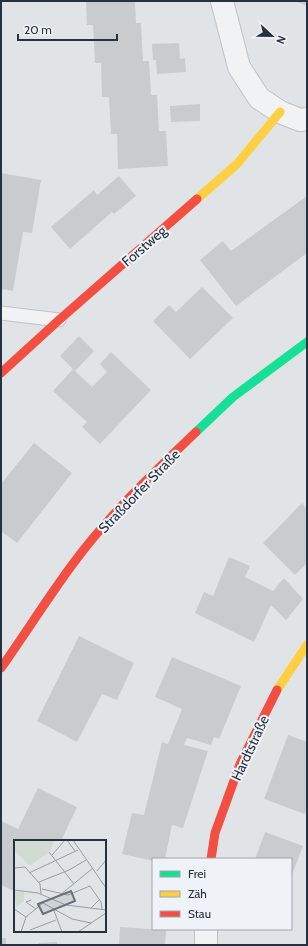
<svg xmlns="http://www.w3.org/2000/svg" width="308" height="946" viewBox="0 0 308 946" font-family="Cabin,sans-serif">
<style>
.building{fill:#c9cccf}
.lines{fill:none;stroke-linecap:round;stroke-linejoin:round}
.lane-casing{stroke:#bfc2c5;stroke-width:15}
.street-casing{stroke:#bfc2c5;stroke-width:24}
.lane{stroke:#f1f2f3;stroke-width:13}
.street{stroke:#f1f2f3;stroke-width:22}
.fast{stroke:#16e098;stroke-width:9}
.slow{stroke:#ffcf43;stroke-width:9}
.jam{stroke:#f24e42;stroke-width:9}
.labels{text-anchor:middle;stroke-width:4;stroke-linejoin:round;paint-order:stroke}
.street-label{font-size:14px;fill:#273241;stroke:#eff2f7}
.inset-road{fill:none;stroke:#979da5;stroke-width:1}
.view{fill:#68707b;fill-opacity:0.15;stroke:#68707b;stroke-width:2}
.inset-edge{fill:none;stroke:#273241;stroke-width:2}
</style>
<rect width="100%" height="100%" fill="#e1e4e7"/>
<path class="building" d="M86 1H135L136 23H141L143 61H149L151 95H157L159 131H166L168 166 118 169 117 134H111L109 97H102L101 63H95L93 25H87Z
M294 1H307V6Z
M179 43 180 59 185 58 186 72 157 74 156 60H153L152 44Z
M200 104V121L171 122 170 106Z
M1 173 41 180 32 233 23 232 13 291 1 289Z
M119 176 136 196 114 214 112 212 70 249 51 227 94 190 97 195Z
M307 196V253L236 306 200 260 223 241 231 251Z
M202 287 233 318 190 359 153 321 169 305 176 312Z
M79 336 94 351 75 371 92 387 107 372 100 364 111 352 151 390 100 444 82 427 87 422 53 391 73 369 60 356Z
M34 443 72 473 17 543 1 531V514L2 512 1 511V484Z
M302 503 307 509V563L295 575 263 543Z
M229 557 250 566 245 577 273 591 284 578 303 599 286 620 271 605 254 642 195 613 204 592 213 596Z
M79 636 134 663 117 700 102 694 77 742 37 721Z
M172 657 241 686 219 739 214 737 211 745 187 738 184 745 208 751 183 828 172 825 165 859H153V861L122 854 132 813 144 815 162 742 168 744 182 709 155 697Z
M288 735 307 742V807L305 814 264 799Z
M38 788 77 807 61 841H43L39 839V841H15L14 891 1 885V821L18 829Z
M265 832 303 846 291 877V859H255Z
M120 927 166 930 165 945H119Z
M1 938H6V945H1Z
M57 942V945H39V943Z"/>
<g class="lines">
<g class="lane-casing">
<path id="lane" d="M1 313 59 320"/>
</g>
<g class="street-casing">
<path id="street" d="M222 1 239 67 259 98 280 112 300 120 307 119
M206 929V945"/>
</g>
<use href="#lane" class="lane"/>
<use href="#street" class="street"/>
<path class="fast" d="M196 432 233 397 307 342"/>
<path class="slow" d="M197 199 237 164 280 112
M277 690 307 645"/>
<path class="jam" d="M1 373 59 320 197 199
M1 668C25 634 47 599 72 565 108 516 152 474 196 432
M211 859 215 833 240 764 277 690"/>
</g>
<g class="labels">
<g class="street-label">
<text transform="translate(144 246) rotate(-41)" y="5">Forstweg</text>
<text transform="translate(139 491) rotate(-46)" y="5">Straßdorfer Straße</text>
<text transform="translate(250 748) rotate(-65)" y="5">Hardtstraße</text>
</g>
</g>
<g transform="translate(14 840)">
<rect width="92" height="92" fill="#e1e4e7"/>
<path d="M2 0H41L35 12 16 26 0 10ZM0 51 10 52V61L2 67Z" fill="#d2dbd1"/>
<path class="inset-road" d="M53 0 61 11M59 0 92 48M35 12 60 44M38 15 51 0M0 28 11 27 26 44 27 54M83 31 92 20M15 33 64 10M25 42 55 30 72 20M28 49 54 55 76 46 87 62 88 69M0 50 24 53 52 65 92 70M46 55 79 28M17 60 12 62 22 69M29 63 58 79 77 83M39 68 48 92M77 68 86 59M0 69 12 77M16 90 42 80M7 92 12 77 29 63M64 92 92 73"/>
<path class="view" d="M57 51 61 61 29 74 24 64Z"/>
<rect width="92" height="92" class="inset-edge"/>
</g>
<rect width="308" height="946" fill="none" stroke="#273241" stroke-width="4"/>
<rect x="152" y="858" width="140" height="72" fill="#eff2f7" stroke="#9fa5ae"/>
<rect x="160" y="871" width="20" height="6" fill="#16e098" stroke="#9fa5ae"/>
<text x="188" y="878" font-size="12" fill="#273241">Frei</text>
<rect x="160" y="891" width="20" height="6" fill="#ffcf43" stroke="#9fa5ae"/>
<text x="188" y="898" font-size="12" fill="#273241">Zäh</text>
<rect x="160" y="911" width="20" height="6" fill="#f24e42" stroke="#9fa5ae"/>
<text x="188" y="918" font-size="12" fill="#273241">Stau</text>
<g transform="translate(272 36) rotate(112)" stroke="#eff2f7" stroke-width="3" paint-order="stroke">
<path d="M0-3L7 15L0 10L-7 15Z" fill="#273241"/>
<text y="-6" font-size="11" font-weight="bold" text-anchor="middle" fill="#273241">N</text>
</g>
<path d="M18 34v6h99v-6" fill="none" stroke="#273241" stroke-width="2"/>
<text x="24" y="34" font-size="12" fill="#273241" stroke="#eff2f7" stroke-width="3" paint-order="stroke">20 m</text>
</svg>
